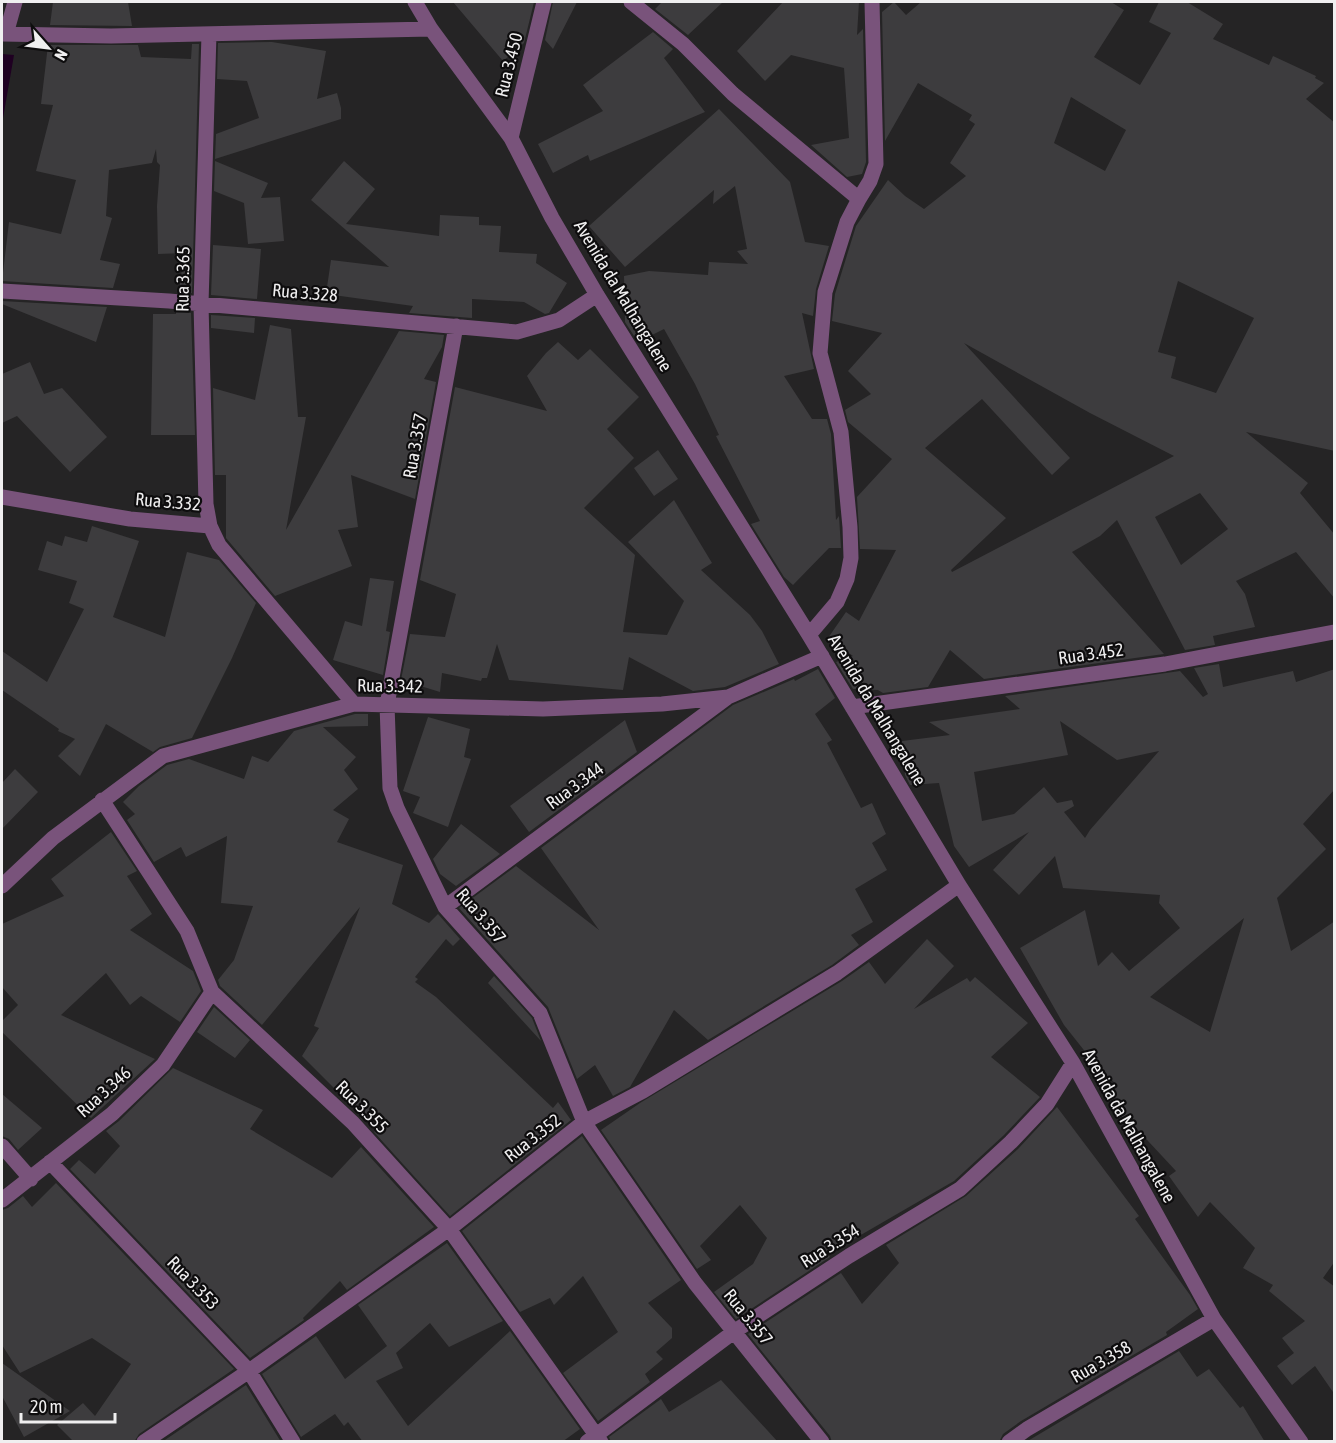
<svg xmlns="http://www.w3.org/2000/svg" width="1336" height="1443" viewBox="0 0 1336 1443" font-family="'Asap Condensed',sans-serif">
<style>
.water{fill:#1f0022}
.building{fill:#3d3c3e;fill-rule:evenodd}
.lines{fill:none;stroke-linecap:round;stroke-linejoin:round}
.minor{stroke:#79537b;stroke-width:15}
.labels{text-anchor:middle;stroke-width:4.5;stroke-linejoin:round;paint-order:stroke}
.street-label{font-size:18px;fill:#f0eff0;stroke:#0e0d0e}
</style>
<rect width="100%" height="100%" fill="#252425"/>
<path class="water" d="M2 54 14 55 2 124Z"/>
<path class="building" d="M53 2H128L132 26 50 25Z
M453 2H534L524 43 503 61Z
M553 2H577L553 49 545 40Z
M662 2H723L688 35 655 9Z
M783 2H859L857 35 863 29 866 162 862 174 847 177 811 145 849 138 844 68 791 55 765 81 737 51Z
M894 2 906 15 921 2H1111L1124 10 1094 57 1140 85 1171 33 1149 22 1159 2H1187L1223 24 1213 39 1269 65 1273 56 1316 76 1315 78 1324 83 1306 99 1335 123V451L1246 432 1308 483 1300 493 1335 535V599L1296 552 1236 581 1245 594 1255 627 1213 636 1215 645 1185 650 1117 520 1100 536 1072 552 1164 654 984 679 950 650 928 687 883 693 878 690 853 689 836 662 853 656 828 638 846 612 859 621 896 550 860 549 857 497 892 459 848 422 845 410 871 394 848 371 882 333 832 321 835 294 856 226 888 180 905 196 924 209 966 176 950 163 975 124 969 120 972 115 918 83 885 141 882 12ZM1071 97 1126 130 1105 171 1054 143ZM1178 281 1254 318 1216 393 1171 378 1176 357 1158 352ZM964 343 1090 413 1174 456 952 572 951 570 1006 518 925 448 982 399 1052 475 1070 458ZM1200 493 1228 529 1181 565 1155 517Z
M653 32 673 49 664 58 705 112 590 161 588 155 553 173 538 144 603 111 583 85Z
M272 42 326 51 317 99 337 93 341 108V119L215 159 216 134 259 118 247 81 217 79 218 43Z
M192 44H199L192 293 179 292 184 253 158 254 157 206 160 165 157 162 156 149 152 163 109 170 106 216 112 218 100 260 120 264 113 288 2 281 9 222 61 234 76 180 36 171 53 105 41 104 48 45H138L141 57 191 59Z
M719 109 790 182 805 242 829 246 816 289 813 316 802 313 814 369 784 376 812 419H827L831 434 836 520 839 516 841 548H829L793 585 784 577 751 524 760 521 716 436 719 435 695 384 664 329 638 342 625 322 624 276 649 271 708 275 709 262 748 264 737 251 747 249 735 186 713 204 714 190 625 267 589 226Z
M215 161 268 183 261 198 280 197 284 241 248 244 244 203 214 191Z
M344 161 375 189 346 224 439 236 440 215 479 217V225L501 226 499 252 537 254 536 263 567 283 549 313 545 314 524 302 472 299V318L409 313 413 306 326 294 331 260 389 267 311 200Z
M213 245 261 249 257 299 211 295Z
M2 301 107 307 96 342 2 304Z
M176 311 191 313 195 435H151L153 314H176Z
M211 315 255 318 254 333 211 328Z
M270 325 291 329 298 417H306L286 530 399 331 444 335 442 347 424 379 436 382 415 499 351 475 358 527 338 530 352 566 275 596 226 538V475H215L213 388 255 400Z
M558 342 578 360 590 349 639 397 607 429 634 458 584 508 635 555 623 632 667 635 684 601 628 542 674 500 712 563 701 570 750 615 762 631 779 664 725 687 693 691 629 657 623 690 509 680 497 644 487 678H482L481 681 442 673 440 692 401 680 410 634 445 637 456 594 420 580 455 387 547 411 527 376 546 353Z
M30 362 44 394 62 388 107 437 70 472 17 416 2 423V374Z
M658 450 678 479 654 496 634 468Z
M92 526 139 541 113 617 165 637 187 552 219 560 256 603 232 658 192 738 160 747 153 752 106 724 80 776 58 756 75 739 58 731 59 729 2 690V651L47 682 84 609 69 603 77 581 38 570 47 541 62 546 65 536 87 542Z
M370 578 394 581 386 631 390 632 383 675 333 660 345 621 362 626Z
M1219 664 1223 687 1293 671 1296 682 1335 669V789L1303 824 1326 849 1277 898 1291 951 1335 921V1261L1323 1278 1335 1287V1395L1315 1366 1292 1385 1277 1366 1294 1353 1282 1338 1305 1321 1269 1291 1273 1285 1243 1268 1255 1248 1210 1202 1198 1217 1169 1176 1176 1171 1135 1127 1132 1129 1104 1094 1115 1083 1085 1056 1087 1054 1064 1025 1020 948 1085 910 1098 966 1112 952 1129 971 1180 928 1159 903 1160 895 1063 888 1055 856 1019 895 993 870 1029 832 969 867 954 846 939 783 910 785 905 775 902 741 950 735 929 722 1020 709 1005 696 1180 671 1203 697 1208 694 1194 668ZM1060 721 1117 760 1159 751 1090 830 1085 838 1064 812 1074 806 1072 800 1057 803 1044 787 1014 814 982 821 974 772 1068 755ZM1244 918 1210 1032 1150 997Z
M818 669 835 698 815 714 832 740 827 743 861 808 872 803 886 834 872 843 887 870 855 889 873 922 851 935 859 945 832 965 708 1040 674 1010 630 1087 613 1096 595 1065 577 1079 548 1007 459 908 516 866 599 930 541 848 733 705 794 679 795 681Z
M355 714H368V726L323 727 356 757 344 770 358 789 333 810 349 819 337 842 403 865 392 904 429 923 438 914 460 939 453 946 446 939 415 977 418 979 415 982 436 997 553 1108 558 1102 571 1120 450 1216 374 1132 376 1130 302 1056 319 1028 314 1026 360 907 262 1025 220 986 218 980 234 960 253 906 221 903 227 836 186 857 181 847 154 862 127 820 135 814 123 802 139 786 167 765 189 759 244 779 252 756 268 762 294 731Z
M428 717 470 729 464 757 471 759 448 827 413 813 420 797 403 791Z
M625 720 637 752 529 832 510 806Z
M15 769 38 792 2 829V783Z
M461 824 500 854 456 886 440 874 433 859Z
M111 832 137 871 127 876 152 914 130 930 193 971 201 991 180 1022 141 996 130 1005 106 973 61 1015 155 1059 91 1118 2 1032V1021L18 1005 2 987V924L64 896 51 879Z
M927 939 954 966 914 1009 967 978 970 982 975 977 1028 1023 991 1057 1040 1097 1004 1135 954 1181 828 1254 830 1257 736 1319 714 1292 753 1264 767 1238 740 1205 700 1246 711 1260 697 1269 601 1130 640 1103 842 981 869 962 885 984Z
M494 976 532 1018 541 1041 488 983Z
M214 1007 250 1040 235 1058 197 1032Z
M173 1068 263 1110 250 1129 332 1178 361 1147 434 1227 347 1290 340 1281 303 1318 304 1320 250 1358 70 1169 79 1160 95 1174 120 1146 106 1131 119 1121Z
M2 1094 42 1128 18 1150 9 1139 2 1136Z
M1057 1107 1139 1216 1135 1219 1190 1295 1198 1309 1166 1332 1167 1335 1021 1421 1003 1434 999 1442H832L830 1436 748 1334 841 1273 862 1304 899 1263 886 1245 966 1196 1018 1149Z
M582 1136 681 1280 648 1303 672 1328V1338L656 1352 663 1359 645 1374 650 1382 598 1421 563 1373 618 1332 583 1276 554 1305 550 1298 520 1312 462 1231Z
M56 1183 234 1369 139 1434 134 1442H74L57 1425 83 1403 95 1416 131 1364 92 1338 20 1373 2 1345V1210L8 1208 23 1196 32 1207Z
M447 1243 503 1321 449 1347 430 1323 396 1353 403 1368 376 1381 408 1426 510 1331 580 1429 562 1442H363L348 1422 344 1426 335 1414 301 1437 262 1374 316 1336 345 1379 387 1346 358 1305Z
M1179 1351 1197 1377 1209 1369 1240 1408 1243 1406 1265 1442H1026Z
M2 1363 70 1411 24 1437 2 1396Z
M721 1380 778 1442H611L609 1437 661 1399 669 1412Z
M246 1385 281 1442H162Z"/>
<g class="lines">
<path class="minor" d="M415 2 431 29 511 138 552 218 597 295 809 635 959 885 1073 1063 1214 1319 1301 1442
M631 2 683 44 733 94 859 199 870 181 876 164 872 2
M2 34 111 36 431 29
M6 34 15 2
M209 34 201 304 206 504 210 526
M511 138 544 2
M2 291 169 301 517 332 559 320 597 295
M456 326 387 705 390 788 397 808 445 907 540 1013 584 1122 695 1283 822 1442
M2 497 130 519 210 526 219 545 354 704
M809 635 837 602 847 579 851 558 850 527 841 432 820 353 825 292 847 222 859 199
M852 707 1165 664 1334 632
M102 800 187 931 212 992 353 1123 449 1229 601 1442
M2 886 53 838 163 756 354 704 543 709 662 704 728 697 822 656
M445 907 728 697
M2 1146 31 1179
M50 1162 249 1371 293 1442
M2 1200 112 1114 163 1065 212 992
M144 1442 249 1371 449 1229 584 1122 643 1091 837 973 959 885
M587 1442 735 1331 849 1256 960 1189 1011 1142 1047 1104 1073 1063
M1009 1442 1027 1429 1214 1319"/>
</g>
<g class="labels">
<g class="street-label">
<text transform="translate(509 65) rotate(-76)" y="6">Rua 3.450</text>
<text transform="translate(183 279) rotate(-89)" y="6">Rua 3.365</text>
<text transform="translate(305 293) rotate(5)" y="6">Rua 3.328</text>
<text transform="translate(623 296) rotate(59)" y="6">Avenida da Malhangalene</text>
<text transform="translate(415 446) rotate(-80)" y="6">Rua 3.357</text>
<text transform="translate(168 502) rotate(5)" y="6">Rua 3.332</text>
<text transform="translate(1091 654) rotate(-8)" y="6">Rua 3.452</text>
<text transform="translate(390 686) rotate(1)" y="6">Rua 3.342</text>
<text transform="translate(877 710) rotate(59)" y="6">Avenida da Malhangalene</text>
<text transform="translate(575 786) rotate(-36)" y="6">Rua 3.344</text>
<text transform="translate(481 916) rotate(50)" y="6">Rua 3.357</text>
<text transform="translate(104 1092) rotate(-42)" y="6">Rua 3.346</text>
<text transform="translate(362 1107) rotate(45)" y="6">Rua 3.355</text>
<text transform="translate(1129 1126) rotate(61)" y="6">Avenida da Malhangalene</text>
<text transform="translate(533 1138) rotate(-38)" y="6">Rua 3.352</text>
<text transform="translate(830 1246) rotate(-32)" y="6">Rua 3.354</text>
<text transform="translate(193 1283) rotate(46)" y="6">Rua 3.353</text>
<text transform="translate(748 1317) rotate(51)" y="6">Rua 3.357</text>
<text transform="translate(1101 1362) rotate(-30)" y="6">Rua 3.358</text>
</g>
</g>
<rect width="1336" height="1443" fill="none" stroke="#f0eff0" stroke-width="6"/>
<g transform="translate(48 48) rotate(118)" stroke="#0e0d0e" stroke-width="4.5" paint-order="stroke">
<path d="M0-4.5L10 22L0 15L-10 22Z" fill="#f0eff0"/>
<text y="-9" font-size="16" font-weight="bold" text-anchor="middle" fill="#f0eff0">N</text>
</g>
<path d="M21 1413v9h94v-9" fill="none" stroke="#f0eff0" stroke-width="3"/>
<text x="30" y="1413" font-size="18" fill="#f0eff0" stroke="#0e0d0e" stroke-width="4.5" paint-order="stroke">20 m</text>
</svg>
